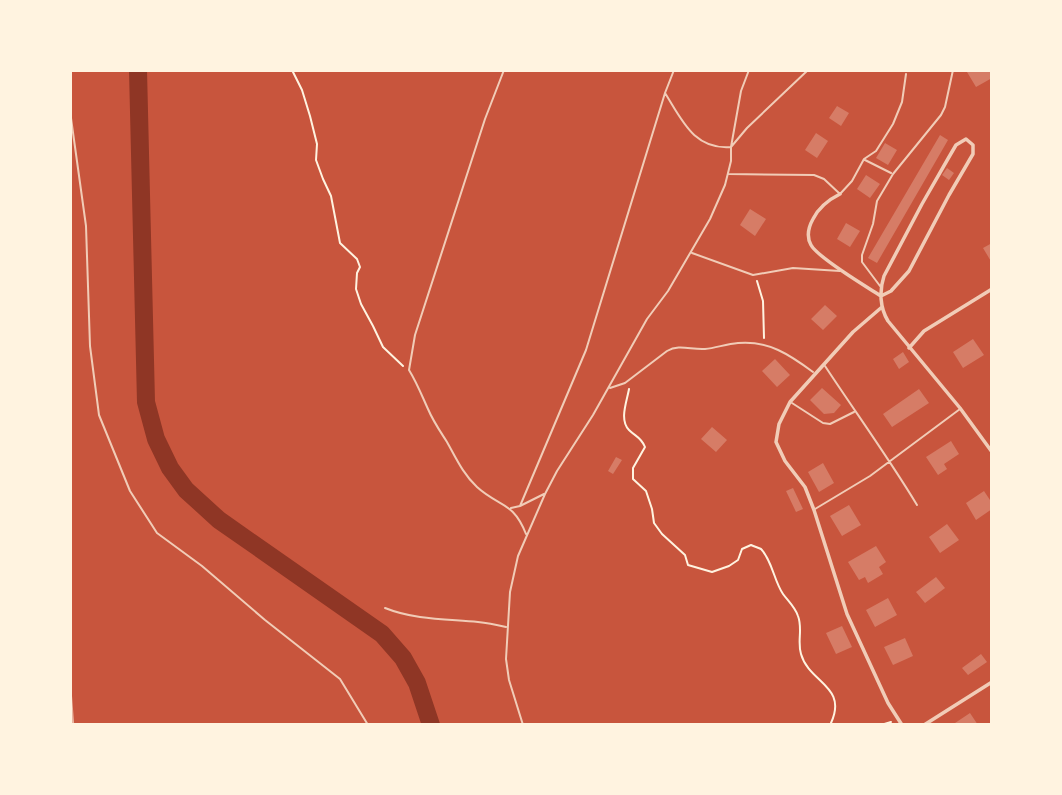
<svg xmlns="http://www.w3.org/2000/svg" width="1062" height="795" viewBox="0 0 1062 795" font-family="'DM Sans',sans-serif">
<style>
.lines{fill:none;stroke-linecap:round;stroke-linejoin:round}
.river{stroke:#8f3625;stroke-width:18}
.building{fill:#d67c66}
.path{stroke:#fff3e0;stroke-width:2}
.service{stroke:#f1ccb7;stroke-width:2}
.minor{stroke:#f1ccb7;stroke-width:3.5}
.rail{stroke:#e9b49f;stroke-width:2.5}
</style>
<rect width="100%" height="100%" fill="#c8553d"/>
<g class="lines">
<path class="river" d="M138 70 146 402 156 439 170 468 186 490 219 520 382 634 403 658 417 683 431 725"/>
</g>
<path class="building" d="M971 70H992V78L976 87 967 72Z
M837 106 849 113 841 126 829 118Z
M816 133 828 141 817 158 805 150Z
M940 135 948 140 877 263 868 258Z
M885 143 897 150 888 165 876 158Z
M947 168 954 173 949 180 942 175Z
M866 175 880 184 870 198 857 189Z
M750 209 766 219 755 236 740 225Z
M846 223 860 231 850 247 837 239Z
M992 243V263L983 248Z
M825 305 837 316 823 330 811 319Z
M973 339 984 355 963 368 953 352Z
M903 352 909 362 899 369 893 359Z
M775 359 790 375 777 387 762 371Z
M822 388 841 405 834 413 824 414 810 400Z
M919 389 929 403 892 427 883 414Z
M712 427 727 440 716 452 701 439Z
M951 441 959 454 944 464 947 469 938 475 926 457Z
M616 457 622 460 613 474 608 471Z
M823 463 834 483 819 492 808 472Z
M793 488 803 509 796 512 786 491Z
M984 491 992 503V509L976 520 966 503Z
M849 505 861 525 842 536 830 516Z
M947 524 959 540 940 553 929 537Z
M876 546 886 562 879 567 883 574 868 583 865 577 859 580 848 562Z
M936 577 945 588 925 603 916 592Z
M888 598 897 615 875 627 866 610Z
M842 626 852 647 836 654 826 633Z
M905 638 913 656 893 665 884 647Z
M981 654 987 662 968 675 962 668Z
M970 713 978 725H952Z"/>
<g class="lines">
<path class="path" d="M292 70 302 90 310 116 317 144 316 160 323 179 331 196 340 243 357 259 360 267 357 273 356 289 361 304 373 326 383 347 403 366
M757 281 763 301 764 338
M629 389C627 401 619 420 629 430 636 437 641 437 645 447L633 468V479L646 491 652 509 654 523 662 534 685 555 688 565 712 572 729 566 738 560 742 549 751 545C753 546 759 548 761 549 772 560 774 581 783 594 788 601 795 607 798 616 803 629 797 641 801 654 809 683 848 686 831 723L832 725
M881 725 891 722"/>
<path class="service" d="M504 70 485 119 415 335 409 370C417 383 422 396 428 409 433 421 440 431 447 442 456 458 463 474 477 487 499 507 513 501 526 534
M665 93C682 120 694 150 731 147L747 128 808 70
M70 111 86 226 90 346 99 415 130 491 157 533 202 566 265 620 340 679 368 725
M865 160 891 173
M729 174 814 175 824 179 840 194 852 181 864 159 876 151 893 124 902 102 906 74
M692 253 753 275 793 268 840 271
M880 286 862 262V255L873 224 877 201 893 174 941 115 945 107 953 70
M825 366C856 413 888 457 917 505
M610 388 625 383 667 351C679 344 691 350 705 349 716 348 726 344 738 343 768 340 790 355 813 372
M792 403 823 423 830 424 854 412
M520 506 586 350 665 93 674 70
M511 508 520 506 544 494
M815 509 870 476 960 409
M385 608C415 620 446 619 478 622 487 623 497 625 506 627
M523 725 509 680 506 659 510 592 518 556 545 494 557 471 593 415 647 319 668 291 710 219 725 185 731 161V147L741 91 749 70"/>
<path class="minor" d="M840 194C828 200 819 207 813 219 808 228 806 236 811 245 818 258 867 287 881 296L891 291 909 271 949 195 973 154V145L966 139 956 145 949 157 922 204 884 276C879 291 880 308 888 321L960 408 992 452
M882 307 853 332 790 402 779 424 776 442 785 461 805 487 814 510 847 614 888 703 902 725
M909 348 924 331 992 289
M924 725 992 682"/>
<path class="rail" d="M70 306V405
M70 686 73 725"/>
</g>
<rect width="1062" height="795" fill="none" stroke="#fff3e0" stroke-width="144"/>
</svg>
